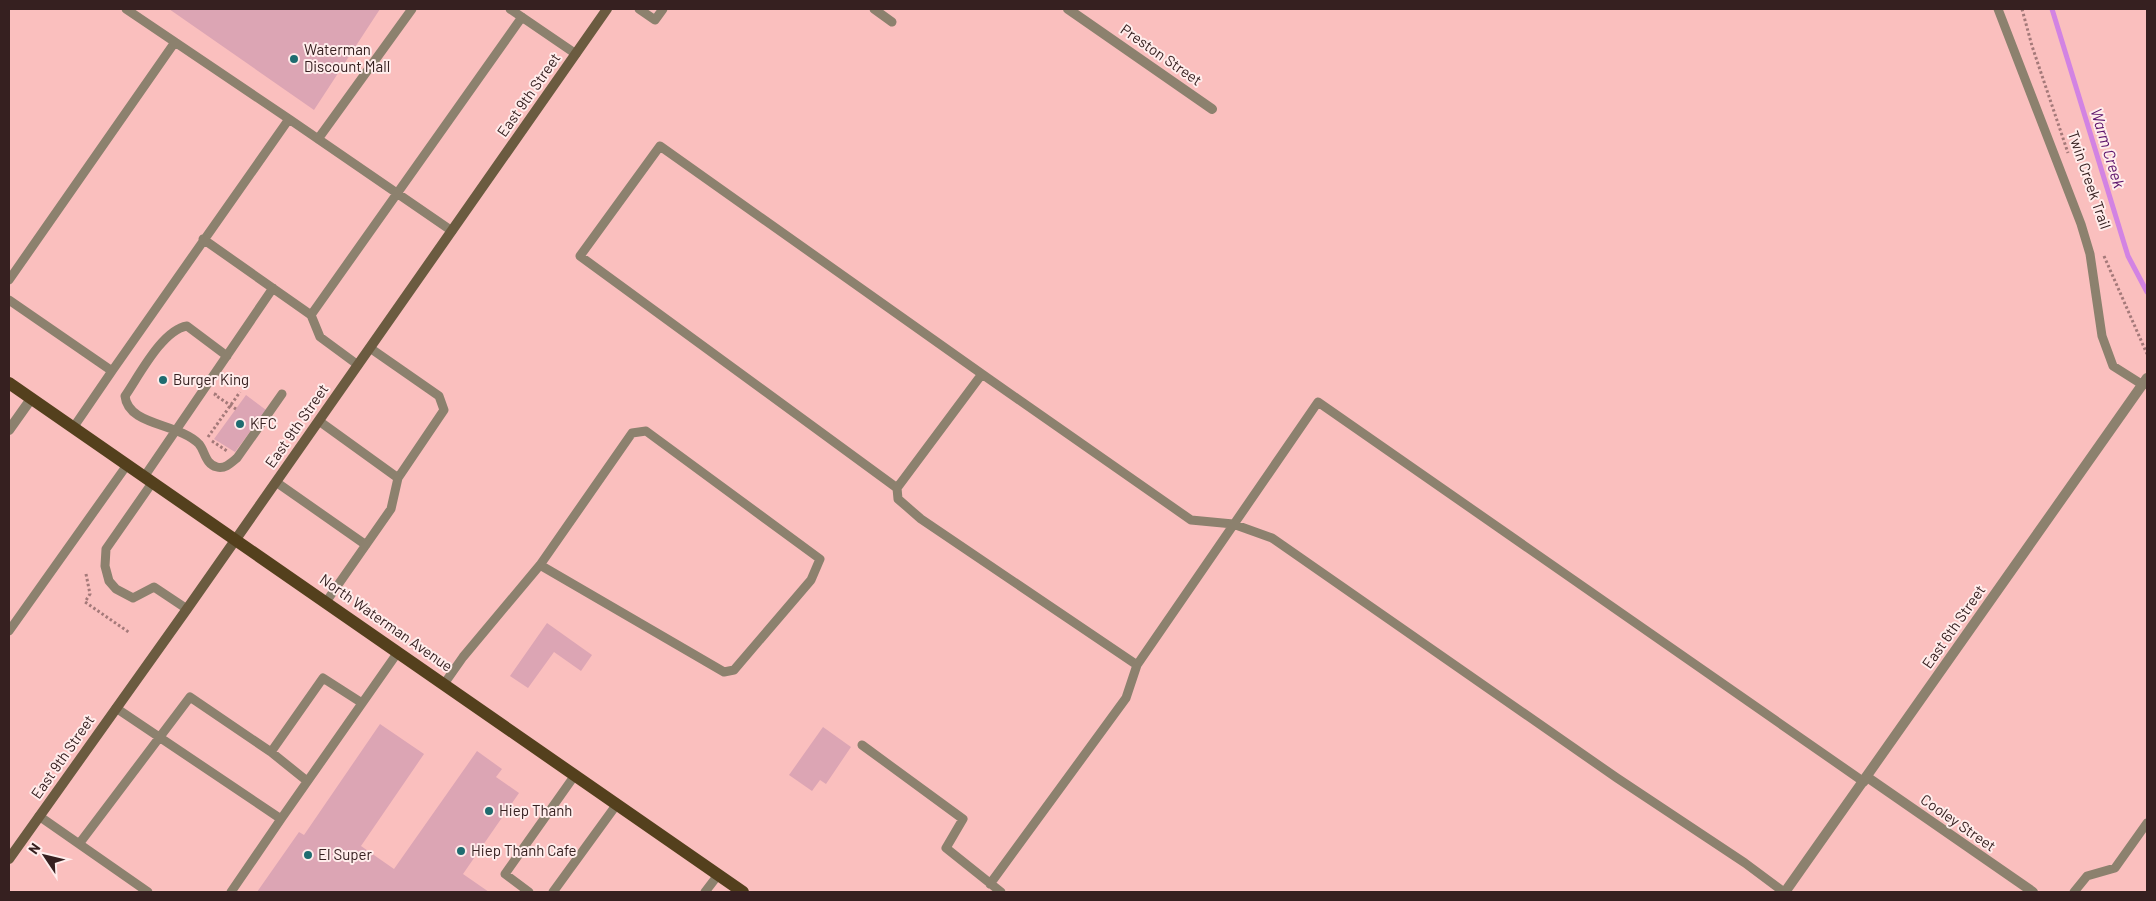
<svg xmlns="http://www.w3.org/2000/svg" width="2156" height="901" viewBox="0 0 2156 901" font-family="Barlow,sans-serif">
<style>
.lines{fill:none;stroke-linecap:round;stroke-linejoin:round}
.stream{stroke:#d283e3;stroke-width:5}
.building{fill:#dca5b4}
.path{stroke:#a47979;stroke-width:3;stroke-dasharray:2.5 2.5;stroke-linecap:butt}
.lane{stroke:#8c816e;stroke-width:9}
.street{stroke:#8c816e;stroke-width:10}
.secondary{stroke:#6b5b40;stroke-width:10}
.primary{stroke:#54401d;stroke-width:12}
.poi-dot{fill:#1f6c70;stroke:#ffeceb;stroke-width:2}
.labels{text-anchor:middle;stroke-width:4;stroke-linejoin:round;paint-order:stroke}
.poi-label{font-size:15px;fill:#362020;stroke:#ffeceb;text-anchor:start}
.street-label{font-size:15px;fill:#362020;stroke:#ffeceb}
.water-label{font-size:16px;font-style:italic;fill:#5e146c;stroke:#ffeceb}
</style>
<rect width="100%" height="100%" fill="#fabfbe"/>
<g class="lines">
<path class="stream" d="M2052 9 2128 256 2147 292"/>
</g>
<path class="building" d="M169 9H380L314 110Z
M246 395 266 410 235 452 214 439Z
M547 623 592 655 581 671 554 652 528 688 510 676Z
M380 724 424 754 361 846 394 869 477 751 502 769 496 777 519 793 463 874 489 892H257L299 832 304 835Z
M823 727 851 747 826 784 820 780 812 791 789 775Z"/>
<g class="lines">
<path class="path" d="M2022 9 2032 46 2068 153
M2104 256 2147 354
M216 393 215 395 236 409
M208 437 240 392
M212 441 227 451
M86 574 90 594 85 602 130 633"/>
<path class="lane" d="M126 9 289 119
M510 9 576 54
M639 9 655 20 663 9
M874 9 892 22
M1998 9 2081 224 2090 254 2102 336 2113 366 2143 385
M318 139 412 9
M203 239 311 315 320 337 358 365
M9 280 175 42
M9 300 112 371 289 119 452 231
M311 315 522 17
M227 356 187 326C162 330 139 376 125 396 128 426 179 423 199 444 205 451 205 464 217 467 225 469 231 463 237 458L282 394
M319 421 398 478
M73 428 112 371
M144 477 273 288
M276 482 366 545
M152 483 106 549 105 566 109 581 116 589 133 598 154 587 187 609
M897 488 580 256 660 146 982 374
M326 602 391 509 398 478 444 410 439 396 370 348
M9 631 127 465
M1137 665 921 519 898 499 897 488 982 374 1191 520 1233 524 1272 538 1617 778 1745 863 1784 892
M444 684 463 657 540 565 632 433 646 431 820 559 811 580 734 670 724 672 540 565
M116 708 281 819 398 652
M862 745 963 819 946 848 1001 892
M271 752 307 781
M39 816 148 892
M79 844 190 697 271 752 323 678 362 703
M990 884 1126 698 1137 665 1318 402 1864 782
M231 892 281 819
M529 892 505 874 575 775
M553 892 617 804
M705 892 718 875
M2074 892 2087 876 2115 868 2147 823"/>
<path class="street" d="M1068 9 1212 109
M9 430 31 399
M1867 777 2033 892
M1785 892 2147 378"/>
<path class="secondary" d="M9 859 187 609 607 9"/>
<path class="primary" d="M9 383 743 892"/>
</g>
<g class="poi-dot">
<circle cx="294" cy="59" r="5"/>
<circle cx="163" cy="380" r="5"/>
<circle cx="240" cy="424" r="5"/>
<circle cx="489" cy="811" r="5"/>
<circle cx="461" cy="851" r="5"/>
<circle cx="308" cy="855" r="5"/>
</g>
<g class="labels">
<g class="poi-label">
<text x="304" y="55">Waterman<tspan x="304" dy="17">Discount Mall</tspan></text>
<text x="173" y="385">Burger King</text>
<text x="250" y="429">KFC</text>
<text x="499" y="816">Hiep Thanh</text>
<text x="471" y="856">Hiep Thanh Cafe</text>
<text x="318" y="860">El Super</text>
</g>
<g class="street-label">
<text transform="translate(1161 55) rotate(35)" y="5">Preston Street</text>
<text transform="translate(529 95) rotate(-55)" y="5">East 9th Street</text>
<text transform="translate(2089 180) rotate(71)" y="5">Twin Creek Trail</text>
<text transform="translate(297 426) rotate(-55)" y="5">East 9th Street</text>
<text transform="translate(386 623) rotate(35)" y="5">North Waterman Avenue</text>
<text transform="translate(1954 627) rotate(-55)" y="5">East 6th Street</text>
<text transform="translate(63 757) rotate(-55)" y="5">East 9th Street</text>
<text transform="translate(1958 823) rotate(35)" y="5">Cooley Street</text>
</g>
<g class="water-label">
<text transform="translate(2108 148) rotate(73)" y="6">Warm Creek</text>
</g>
</g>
<rect width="2156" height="901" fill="none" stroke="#362020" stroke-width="20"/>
<g transform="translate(45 856) rotate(305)" stroke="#ffeceb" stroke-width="4" paint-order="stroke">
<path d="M0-4L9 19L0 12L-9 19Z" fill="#362020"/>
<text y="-8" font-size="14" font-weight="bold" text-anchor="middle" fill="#362020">N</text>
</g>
</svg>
